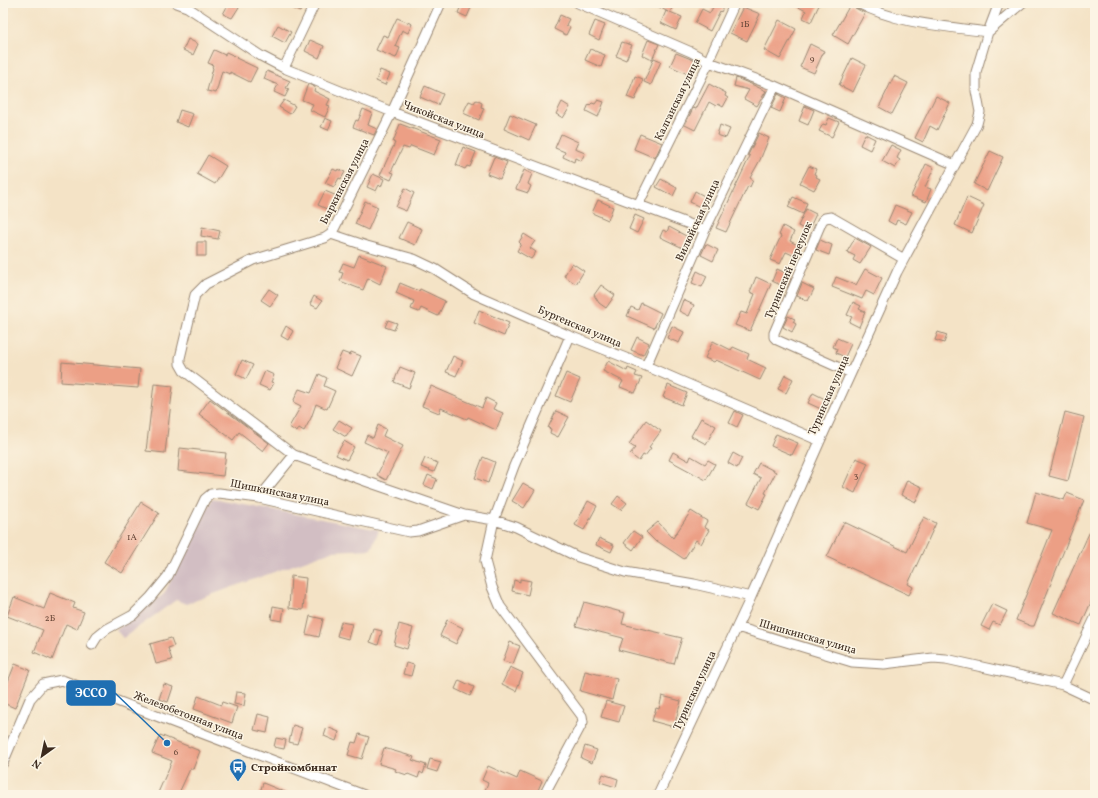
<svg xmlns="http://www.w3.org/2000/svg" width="1098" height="798" viewBox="0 0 1098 798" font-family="Vollkorn,serif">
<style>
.industrial{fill:#d2bec3}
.building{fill:#ec9f85}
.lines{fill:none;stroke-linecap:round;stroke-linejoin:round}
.minor-casing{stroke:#988672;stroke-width:11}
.minor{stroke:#fff;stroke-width:9}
.labels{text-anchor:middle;stroke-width:3;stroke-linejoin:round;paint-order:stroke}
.number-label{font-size:9px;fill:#674738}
.street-label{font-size:11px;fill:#3b2a1e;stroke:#fcf5e5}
.poi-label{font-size:11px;font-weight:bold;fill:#3b2a1e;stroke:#fcf5e5;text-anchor:start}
.leader{fill:none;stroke:#1f6fb2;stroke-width:1.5}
.callout-dot{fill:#1f6fb2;stroke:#fcf5e5;stroke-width:1.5}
.callout{fill:#1f6fb2;stroke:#1f6fb2;stroke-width:1.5}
.callout-label{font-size:12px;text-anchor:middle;font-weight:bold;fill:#fff}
</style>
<rect width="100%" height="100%" fill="#fcf5e5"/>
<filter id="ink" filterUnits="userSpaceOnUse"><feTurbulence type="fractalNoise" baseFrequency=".025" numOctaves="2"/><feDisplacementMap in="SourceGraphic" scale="8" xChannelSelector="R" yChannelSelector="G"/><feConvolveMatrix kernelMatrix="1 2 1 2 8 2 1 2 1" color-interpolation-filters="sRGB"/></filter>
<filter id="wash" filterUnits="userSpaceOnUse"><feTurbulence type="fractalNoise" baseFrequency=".012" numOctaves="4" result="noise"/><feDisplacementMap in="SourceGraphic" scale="16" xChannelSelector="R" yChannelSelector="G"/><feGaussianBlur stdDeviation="0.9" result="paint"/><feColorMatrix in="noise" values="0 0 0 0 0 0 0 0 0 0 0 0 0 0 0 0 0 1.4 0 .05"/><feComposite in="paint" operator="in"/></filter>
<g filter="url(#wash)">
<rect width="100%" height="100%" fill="#f4e3c6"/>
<path class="industrial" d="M212 498 379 530 371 549 332 551 186 604 176 600 123 638 116 630 164 594Z"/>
<g id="blocks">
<path class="building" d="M229 3H232L239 7 232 18 223 14Z
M279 3H304L300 12Z
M462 3H473L467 17 458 13Z
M652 3H675L670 12 682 17 676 30 661 23 666 11 668 12Z
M704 3H726L721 12 720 11 710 31 695 23 702 9 710 13 713 7Z
M791 3H820L811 22 803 18 806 11Z
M851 3 855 8 865 13 848 44 833 35Z
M743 7 760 14 747 41 730 33Z
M560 15 569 19 566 25 570 27 566 35 554 29Z
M397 18 412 24 408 33 402 30 395 46 400 48 396 58 376 50 383 35 388 37Z
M779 20 796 29 780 59 764 50Z
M595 21 605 25 599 40 589 35Z
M278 25 291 32 285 43 272 36Z
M188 39 198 44 193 55 183 50Z
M310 40 324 46 319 58 305 51Z
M648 40 659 44 652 60 642 55Z
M622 42 632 45 626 60 616 56Z
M810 44 824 51 814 73 800 67Z
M590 49 605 55 601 67 585 60Z
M214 50 225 55 226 52 237 57 236 58 257 68 250 82 230 72V74L222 71 216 93 207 91 213 68 212 67 213 65 208 63Z
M676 53 696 61 690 75 670 66Z
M654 58 661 61 651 85 644 82Z
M852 58 866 65 853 92 839 85Z
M380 70 390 74 385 85 376 81Z
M267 71 290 81 286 88 289 89 285 97 274 92 278 85 264 79Z
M635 76 643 79 635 100 627 97Z
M894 76 908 83 892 114 879 107Z
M736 78 751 84 766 91 757 106 744 99 749 90 734 86Z
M308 84 315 87 314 91 330 99 327 105 330 106 325 117 310 110 313 104 302 100Z
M709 84 726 93 725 96 728 98 723 107 718 104 716 106 709 102 695 130 685 125 693 108 696 109Z
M425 86 443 94 438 105 420 97Z
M778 94 786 98 780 112 771 108Z
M936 96 950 103 937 130 930 126 923 142 915 138Z
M284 100 295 106 290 114 279 107Z
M476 100 482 103 481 107 484 108 479 120 463 113 469 101 474 103Z
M598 100 604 102 598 117 586 111 589 104 590 105 592 103 595 104Z
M562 102 570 107 563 118 556 114Z
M805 106 814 110 808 125 799 121Z
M363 109 372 113 368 125 377 129 374 135 353 127 356 120 358 121Z
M180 110 193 114 188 127 176 122Z
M510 114 536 125 529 140 504 129Z
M325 118 332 121 328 130 321 127Z
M829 118 839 122 832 137 819 131 823 124 826 125Z
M400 124 441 139 434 155 411 146 409 149 403 147 391 172 394 173 391 180 380 175 395 143 393 142Z
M720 125 730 129 726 138 717 135Z
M759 133 769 138 760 160 750 178 753 180 750 187 748 186 726 232 716 228 750 156 748 155Z
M561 134 578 142 575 149 585 153 581 161 575 158 574 162 563 157 565 152 555 148Z
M640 134 662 143 655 158 634 149Z
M865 134 875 139 870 150 860 145Z
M891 145 901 150 897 158 900 160 895 168 882 161Z
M463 147 476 152 470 167 467 166 465 169 456 165Z
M990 151 1003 157 987 191 974 184Z
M208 155 226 166 215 184 197 174Z
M494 157 507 162 500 179 487 174Z
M926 164 934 168 925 187 931 189 926 202 911 196Z
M809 166 816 169 814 174 817 175 816 177 820 179 814 190 800 183Z
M333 169 337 171 338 169 345 172 341 179 339 178 334 187 325 183Z
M524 170 532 174 528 184 531 186 528 193 516 189Z
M373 174 384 179 381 187 379 185 376 191 367 187Z
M661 179 677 188 673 196 656 187Z
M405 188 414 193 406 211 396 207Z
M325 191 337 196 331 211 318 205Z
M695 191 710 199 704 209 690 202Z
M793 197 807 203 803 214 788 207Z
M967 197 984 205 972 233 955 225Z
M598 200 613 207 608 220 592 213Z
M365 201 378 207 368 230 355 224Z
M895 205 912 212 906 224 897 220 895 225 888 221Z
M806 209 816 214 808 231 798 226Z
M635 215 644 219 637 233 629 229Z
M407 222 422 229 415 245 399 238Z
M783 226 794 232 790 241 801 247 797 257 786 252 780 264 770 260 781 236 779 235Z
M202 227 220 231 218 239 201 236Z
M669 227 688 237 683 248 660 237 663 230 667 232Z
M524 234 535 241 530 248 536 252 531 259 517 251 521 244 519 242Z
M855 238 871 247 860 264 853 260 855 256 847 252Z
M820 240 832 245 829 255 816 250Z
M197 242H206V256H197Z
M706 244 718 250 713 261 701 255Z
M359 255 387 266 380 284 368 278 363 290 340 281 343 273 339 272 343 263 354 267Z
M572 263 584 271 576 284 564 276Z
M777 269 790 275 789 277 791 278 787 288 772 281Z
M865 269 882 278 874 295 866 291 862 299 832 287 836 277 856 285Z
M697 271 707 276 702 287 692 283Z
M756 277 771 284 750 331 735 325 741 312 747 314 755 294 750 292Z
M400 283 419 291 420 289 445 301 438 316 421 308 419 312 411 309 414 301 396 293Z
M802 283 814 289 808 301 797 296Z
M601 285 615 295 606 308 599 303 594 295Z
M269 289 278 295 270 306 261 300Z
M314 296 322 301 317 308 310 304Z
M683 300 694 305 689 316 679 311Z
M853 302 861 306 859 309 865 312 859 327 849 322 852 317 847 315Z
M641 303 661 313 654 328 627 316 631 307 638 310Z
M479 310 509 323 504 336 474 323Z
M788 316 795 319 793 322 796 324 792 332 783 327Z
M388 320 397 323 394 330 385 327Z
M286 326 293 331 288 340 281 336Z
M672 326 684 332 679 343 667 338Z
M938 332 947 335 944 343 935 340Z
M637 337 649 343 643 355 631 350Z
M837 338 851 344 845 357 836 353 837 349 833 347Z
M713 341 731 350 733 347 749 354 747 359 766 368 760 380 716 360 714 362 705 358Z
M342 352 350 355 351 352 361 356 352 376 335 368Z
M453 356 463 361 456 376 446 372Z
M242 360 253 365 246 379 236 374Z
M608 361 627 371 628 368 637 372 635 376 642 378 635 393 620 387 623 381 603 371Z
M62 362 140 369 138 388 61 382Z
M400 367 415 373 409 388 394 382Z
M265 371 274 375 271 382 274 383 270 390 259 385Z
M566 373 580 379 570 402 556 396Z
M319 374 327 378 324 386 335 391 327 409 316 404 311 418 304 431 299 428 297 432 289 427 301 406 293 402 299 389 311 393Z
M785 375 793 379 786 393 778 389Z
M154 384 173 386 165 453 146 451Z
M668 385 687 393 682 405 663 397Z
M431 386 482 408 486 398 496 403 493 409 503 413 496 430 468 417 467 419 441 408 439 413 422 406Z
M813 393 825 399 821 409 808 403Z
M210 399 269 443 263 451 239 432 233 440 199 414Z
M556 411 569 417 558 437 550 433 551 429 548 428Z
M735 411 743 415 737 427 729 423Z
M1065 412 1084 417 1068 481 1049 476Z
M701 418 716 426 706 444 691 436Z
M339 420 352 428 346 437 333 429Z
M646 420 661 431 649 447 651 448 645 456 643 455 639 461 630 454 635 448 629 444Z
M378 425 386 429 383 436 403 446 386 480 377 475 388 453 364 442 367 435 373 438Z
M776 434 798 443 792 455 771 446Z
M344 441 354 447 347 460 336 455Z
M180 448 226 453 223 476 178 471Z
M673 452 689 461 691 456 705 464 708 460 715 464 706 480 669 460Z
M733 453 742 458 737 468 728 463Z
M483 457 495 462 488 483 475 478Z
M425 458 438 463 434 472 421 467Z
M856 458 868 463 855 493 843 487Z
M759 463 776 472 765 493 767 494 759 509 748 503 761 478 753 474Z
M428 475 437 479 433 489 424 485Z
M907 480 922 487 916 502 901 495Z
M523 483 535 490 524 508 512 501Z
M1036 492 1064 500 1067 493 1084 500 1034 626H1031L1016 620 1052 530 1027 523Z
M618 496 627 503 621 510 612 504Z
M588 501 597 506 584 530 575 525Z
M141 502 159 513 122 573 104 562Z
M691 511 707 521 704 527 709 530 701 544 696 540 684 559 657 541 656 542 646 532 658 522 673 538Z
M924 517 936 523 908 584 913 587 909 595 827 557 844 522 907 552Z
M1095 520V593L1081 625 1053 613Z
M633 531 642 537 633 550 624 543Z
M599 538 614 545 611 552 596 545Z
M291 576 306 578 303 610 289 608Z
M520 579 531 581 528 595 512 591 514 580 520 582Z
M50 593 75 603 73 608 84 612 77 629 66 624 52 660 34 652 43 630 7 616 14 597 44 609Z
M584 602 625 613 622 624 682 638 674 664 619 650 623 638 576 626Z
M992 604 1007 611 1000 625 993 622 989 630 981 626Z
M273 606 284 608 282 621 271 619Z
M310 616 323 619 319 637 306 634Z
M447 620 463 628 456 644 440 636Z
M341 622 352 624 348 639 337 636Z
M399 624 413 628 407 649 394 645Z
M374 629 382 631 378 645 370 642Z
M171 638 174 646 168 648 172 660 156 664 150 644Z
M510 642 520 646 513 664 503 661Z
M406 663 414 665 411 676 403 674Z
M15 664 30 670 15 708 3 703V694Z
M510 667 523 673 516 691 502 684Z
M585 671 617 679 612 700 580 691Z
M459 680 474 687 470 696 455 689Z
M164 684 173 687 168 702 159 699Z
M236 692 246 693 244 706 234 704Z
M198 696 221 705 222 702 237 707 232 723 194 709Z
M662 696 681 701 674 727 652 721 656 708 659 709Z
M606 701 624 706 619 722 601 717Z
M258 714 270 717 267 733 254 730Z
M293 725 302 728 297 744 289 742Z
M327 727 339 732 336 741 324 736Z
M359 734 369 737 362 759 348 755 352 742 356 743Z
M160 735 200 751 193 769H190L178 795H157L172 761 152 753Z
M276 738 286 740 284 749 274 747Z
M585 746 597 750 592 763 581 758Z
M384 748 414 757 412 760 426 765 423 774 420 772 418 778 408 774 407 775 395 771 396 769 379 764Z
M430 759 441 762 437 772 427 769Z
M488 766 517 779 520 771 542 781 536 795H483L488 783 482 780Z
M603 774 618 779 616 787 600 782Z
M263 783 292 795H259Z"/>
</g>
</g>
<g filter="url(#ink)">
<use href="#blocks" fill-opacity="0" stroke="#988672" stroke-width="1"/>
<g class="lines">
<g class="minor-casing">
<path id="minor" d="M176 3 187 7 261 56 284 68 392 112 705 230
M441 3 392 112 335 227 331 234 325 238 253 260 206 284 195 295 180 358V364L184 371 294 455 368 482 464 515 494 520 516 527 578 557 625 572 694 584 751 597
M578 3 691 52 709 62 775 86 955 165
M858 3C897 24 945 26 988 32L1022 3
M284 68 315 3
M638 205 709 62 711 55 735 3
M331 234 367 246 414 259 435 269 474 294 570 336 646 366 820 441
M646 366 705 230 775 86
M851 373 777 340 774 337V333L822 221 825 218 831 217 904 259
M259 498 294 455
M737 627 852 662 884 664 933 658 946 659 1063 685 1095 700
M92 645 97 637 107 629 133 615 150 598 168 576 205 499 211 494 219 493 259 498 409 532 418 531 464 515
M1063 685 1095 618
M3 763 30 699 43 684 62 680 364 795
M544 795 583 722 582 716 500 606 492 587 485 561 494 520 514 466 570 336
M658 795 751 597 820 441 897 272 977 124 980 112 976 91V72L988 32 999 3"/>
</g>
<use href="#minor" class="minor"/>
</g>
</g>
<defs>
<g id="bus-pin" transform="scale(0.9)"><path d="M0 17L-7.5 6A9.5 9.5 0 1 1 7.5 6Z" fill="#1f6fb2" stroke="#fcf5e5"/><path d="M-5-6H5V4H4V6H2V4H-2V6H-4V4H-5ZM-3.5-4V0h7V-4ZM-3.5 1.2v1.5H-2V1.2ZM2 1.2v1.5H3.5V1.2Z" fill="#fff"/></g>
</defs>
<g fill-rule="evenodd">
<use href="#bus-pin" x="238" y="767"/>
</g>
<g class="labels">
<g class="number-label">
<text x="745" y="27">1Б</text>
<text x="812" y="62">9</text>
<text x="856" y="478">3</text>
<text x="132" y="540">1А</text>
<text x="50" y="621">2Б</text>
<text x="176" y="755">6</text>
</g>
<g class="street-label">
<text transform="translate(677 99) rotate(-64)" y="4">Калганская улица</text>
<text transform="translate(444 119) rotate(21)" y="4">Чикойская улица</text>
<text transform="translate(344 181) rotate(-63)" y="4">Быркинская улица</text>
<text transform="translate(697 220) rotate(-65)" y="4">Вилюйская улица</text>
<text transform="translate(788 270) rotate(-67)" y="4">Туринский переулок</text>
<text transform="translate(580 326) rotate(23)" y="4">Бургенская улица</text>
<text transform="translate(828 395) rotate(-66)" y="4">Туринская улица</text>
<text transform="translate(280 492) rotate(11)" y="4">Шишкинская улица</text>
<text transform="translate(808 636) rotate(16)" y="4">Шишкинская улица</text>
<text transform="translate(694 690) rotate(-65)" y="4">Туринская улица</text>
<text transform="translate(189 715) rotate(21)" y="4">Железобетонная улица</text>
</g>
<g class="poi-label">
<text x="251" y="771">Стройкомбинат</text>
</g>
</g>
<path class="leader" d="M167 743L115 693"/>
<circle class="callout-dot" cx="167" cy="743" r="4"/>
<rect class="callout" x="67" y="681" width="48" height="24" rx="4"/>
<g class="callout-label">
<text x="91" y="697">ЭССО</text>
</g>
<rect width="1098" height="798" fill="none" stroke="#fcf5e5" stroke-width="16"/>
<g transform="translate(42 756) rotate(213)" stroke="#fcf5e5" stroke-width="3" paint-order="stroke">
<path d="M0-3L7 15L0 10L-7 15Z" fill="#3b2a1e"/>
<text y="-6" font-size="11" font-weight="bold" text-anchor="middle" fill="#3b2a1e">N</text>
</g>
</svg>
